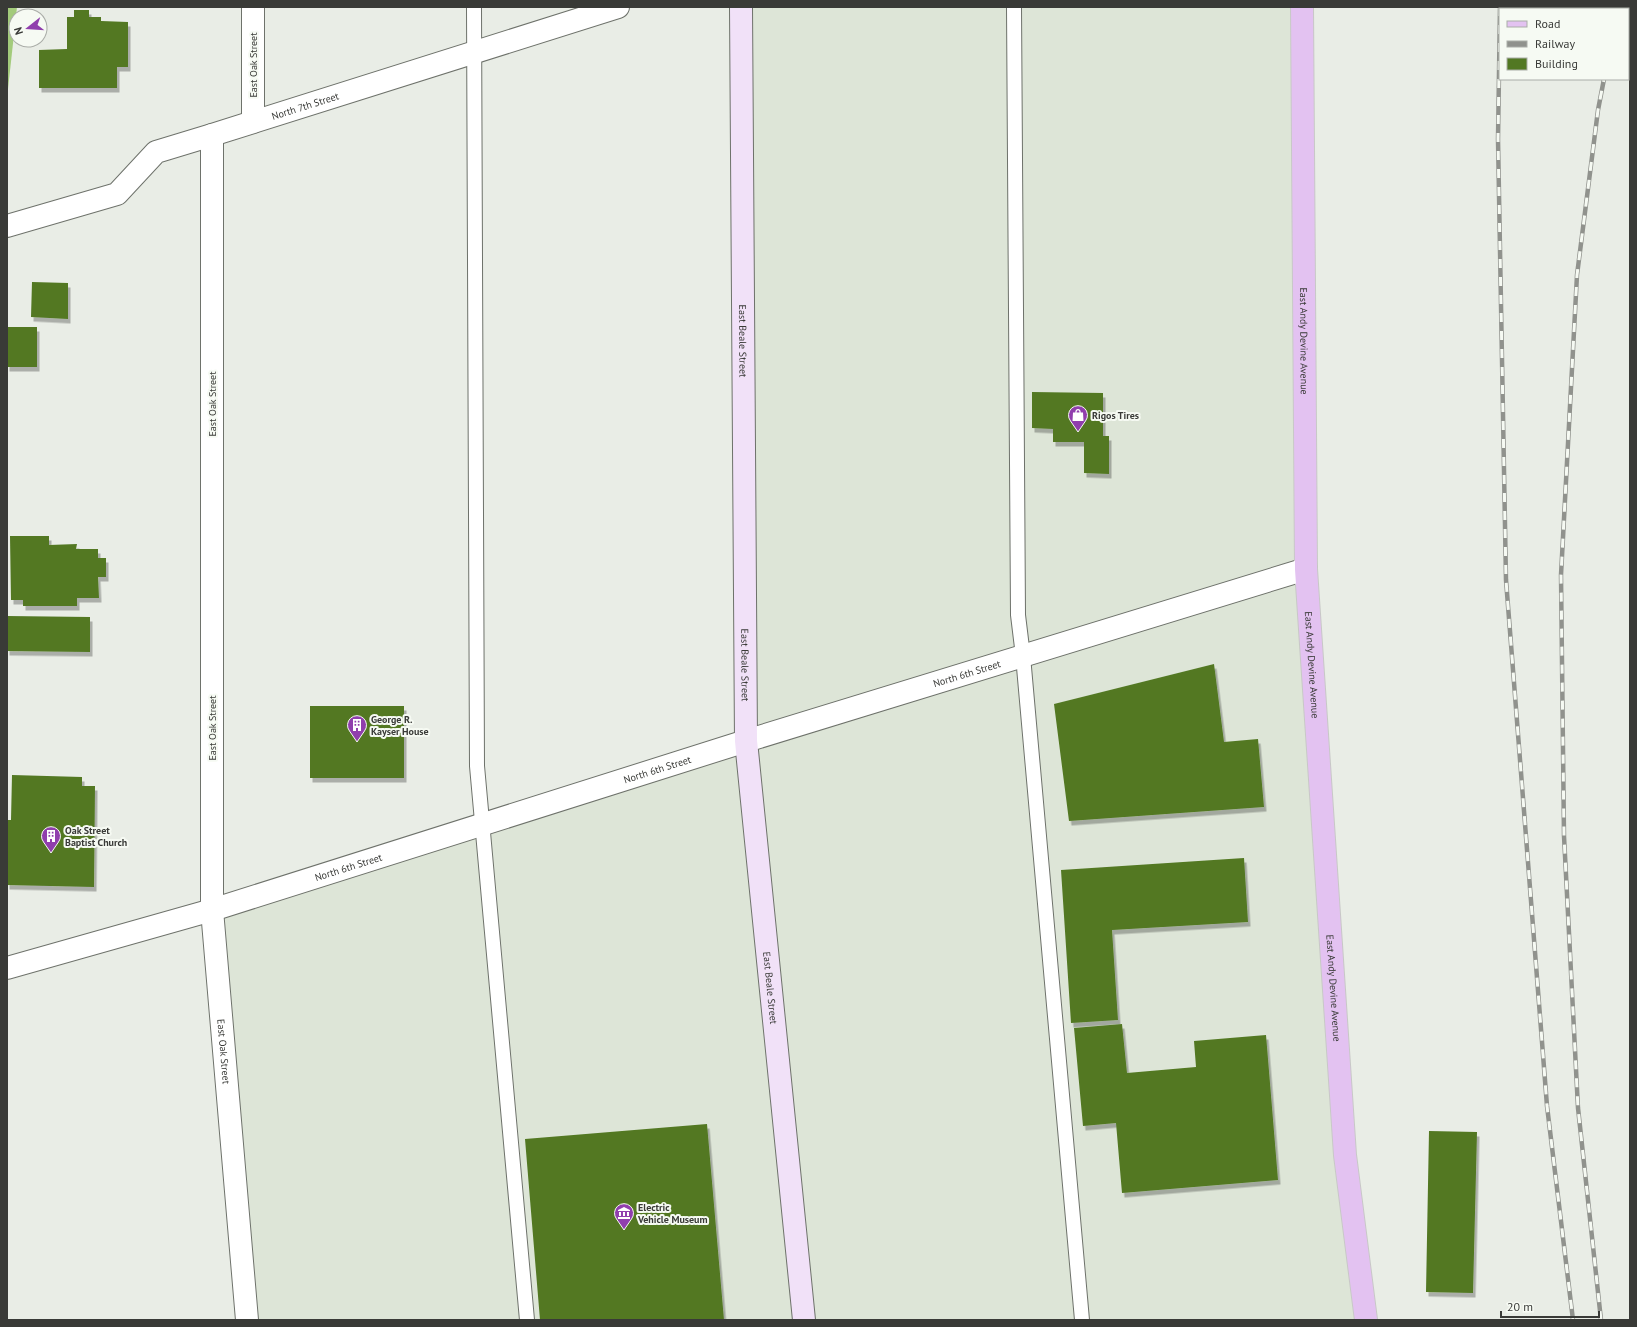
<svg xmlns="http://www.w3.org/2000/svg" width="1637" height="1327" viewBox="0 0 1637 1327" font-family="'PT Sans',sans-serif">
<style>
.built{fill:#dde5d7}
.green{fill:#a3cb7b}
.building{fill:#527823;filter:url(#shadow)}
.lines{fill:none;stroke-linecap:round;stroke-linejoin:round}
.lane-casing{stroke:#6e726b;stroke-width:16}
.street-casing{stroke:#6e726b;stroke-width:24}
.secondary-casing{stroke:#6e726b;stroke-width:24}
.primary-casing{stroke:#c8c8c7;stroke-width:24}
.lane{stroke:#fff;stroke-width:14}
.street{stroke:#fff;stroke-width:22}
.secondary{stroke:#f1e1f8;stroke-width:22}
.primary{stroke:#e3c2f1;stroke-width:22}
.rail-casing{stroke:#90928d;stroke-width:4.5}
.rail{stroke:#f6faf3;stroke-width:3;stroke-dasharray:9;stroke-linecap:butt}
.labels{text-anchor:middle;stroke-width:4;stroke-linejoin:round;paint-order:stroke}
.street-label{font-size:10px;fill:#393a37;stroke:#f6faf3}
.poi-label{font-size:10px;font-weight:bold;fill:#393a37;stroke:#f6faf3;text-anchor:start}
</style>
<defs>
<filter id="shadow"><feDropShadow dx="2.5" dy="4.5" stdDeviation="0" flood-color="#0004"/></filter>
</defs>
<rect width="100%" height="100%" fill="#e9ede6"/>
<path class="built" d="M748 7H1302L1306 569 1366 1320H247L212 910 746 741Z"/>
<path class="green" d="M7 7H17L7 98Z"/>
<path class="building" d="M74 10H89V17H101V21L128 22V67H117V88H39V50L67 49V17H74Z
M32 282 68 283V319L31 317Z
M7 327H37V367H7Z
M1032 392 1103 393V436H1109V474L1084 473V442H1053V429L1032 428Z
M10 536H49V545L77 544 76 549H98V558H106V577H98L99 598H77V606H23V600H11Z
M7 616 90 617V652L7 651Z
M1214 664 1224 742 1258 739 1264 807 1069 821 1054 704Z
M310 706H404V778H310Z
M12 775 82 777V786H95L94 887 7 885V820H11Z
M1244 858 1248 922 1112 930 1118 1020 1071 1023 1061 870Z
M1122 1024 1127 1073 1196 1067 1194 1041 1266 1035 1278 1180 1122 1193 1116 1123 1083 1126 1074 1028Z
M707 1124 724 1320H540L525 1139Z
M1429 1131 1477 1132 1473 1293 1426 1292Z"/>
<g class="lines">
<g class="lane-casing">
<path id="lane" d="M474 7 477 766 527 1320
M1014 7 1018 615 1023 656 1082 1320"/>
</g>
<g class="street-casing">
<g id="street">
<path d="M253 7V122"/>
<path id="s1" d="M212 135V910L247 1320"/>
<path id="s2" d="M7 226 117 194 156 152 212 135 618 7"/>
<path id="s3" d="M7 968 212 910 746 741 1306 569"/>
</g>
</g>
<g class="secondary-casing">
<g id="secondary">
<path id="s4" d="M741 7 746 741 804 1320"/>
</g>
</g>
<g class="primary-casing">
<g id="primary">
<path id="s5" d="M1302 7 1306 569 1345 1155 1366 1320"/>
</g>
</g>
<use href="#lane" class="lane"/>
<use href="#street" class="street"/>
<use href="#secondary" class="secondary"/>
<use href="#primary" class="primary"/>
<g class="rail-casing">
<path id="rail" d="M1500 7 1498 139 1506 580 1547 1106 1573 1320
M1618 9V7
M1601 1320 1578 1108 1564 836 1561 575 1577 275 1598 110 1604 79"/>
</g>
<use href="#rail" class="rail"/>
</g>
<defs>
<g id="shop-pin" transform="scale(1)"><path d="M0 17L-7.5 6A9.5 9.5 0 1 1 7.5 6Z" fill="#903ead" stroke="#f6faf3"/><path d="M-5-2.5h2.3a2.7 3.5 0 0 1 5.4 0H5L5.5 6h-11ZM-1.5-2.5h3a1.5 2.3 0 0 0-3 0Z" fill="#fff"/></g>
<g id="building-pin" transform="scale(1)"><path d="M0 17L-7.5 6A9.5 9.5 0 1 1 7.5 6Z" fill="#903ead" stroke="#f6faf3"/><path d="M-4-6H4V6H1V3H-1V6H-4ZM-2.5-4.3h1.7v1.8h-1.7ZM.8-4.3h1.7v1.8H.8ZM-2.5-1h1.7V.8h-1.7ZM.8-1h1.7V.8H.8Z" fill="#fff"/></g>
<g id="museum-pin" transform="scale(1)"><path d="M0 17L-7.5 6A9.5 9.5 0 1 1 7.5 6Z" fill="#903ead" stroke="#f6faf3"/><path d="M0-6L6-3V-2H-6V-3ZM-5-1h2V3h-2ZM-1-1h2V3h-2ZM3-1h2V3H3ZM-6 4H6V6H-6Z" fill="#fff"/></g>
</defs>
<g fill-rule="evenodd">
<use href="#shop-pin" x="1078" y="415"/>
<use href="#building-pin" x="357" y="725"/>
<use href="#building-pin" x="51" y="836"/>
<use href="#museum-pin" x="624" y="1213"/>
</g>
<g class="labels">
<g class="street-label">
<text transform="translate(253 65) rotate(-90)" y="4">East Oak Street</text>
<text dy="4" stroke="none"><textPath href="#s2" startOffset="328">North 7th Street</textPath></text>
<text dy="4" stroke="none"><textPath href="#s4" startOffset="334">East Beale Street</textPath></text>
<text dy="4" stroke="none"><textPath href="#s5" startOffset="334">East Andy Devine Avenue</textPath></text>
<text transform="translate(212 404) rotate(-90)" y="4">East Oak Street</text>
<text dy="4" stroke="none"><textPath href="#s4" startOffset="658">East Beale Street</textPath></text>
<text dy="4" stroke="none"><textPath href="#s5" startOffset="658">East Andy Devine Avenue</textPath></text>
<text dy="4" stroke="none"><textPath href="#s3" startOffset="1004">North 6th Street</textPath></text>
<text transform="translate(212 728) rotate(-90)" y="4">East Oak Street</text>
<text dy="4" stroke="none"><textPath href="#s3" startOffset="680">North 6th Street</textPath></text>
<text dy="4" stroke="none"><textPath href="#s3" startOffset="356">North 6th Street</textPath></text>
<text dy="4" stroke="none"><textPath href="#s4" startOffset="982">East Beale Street</textPath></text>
<text dy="4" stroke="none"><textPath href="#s5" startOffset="982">East Andy Devine Avenue</textPath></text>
<text dy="4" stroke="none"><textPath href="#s1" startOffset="917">East Oak Street</textPath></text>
</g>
<g class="poi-label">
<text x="1092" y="419">Rigos Tires</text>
<text x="371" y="723">George R.<tspan x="371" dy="12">Kayser House</tspan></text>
<text x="65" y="834">Oak Street<tspan x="65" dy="12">Baptist Church</tspan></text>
<text x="638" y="1211">Electric<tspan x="638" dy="12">Vehicle Museum</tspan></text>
</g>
</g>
<rect width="1637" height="1327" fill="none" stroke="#393a37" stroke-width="16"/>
<rect x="1499" y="8" width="130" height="72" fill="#f6faf3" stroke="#aaada8"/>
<rect x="1507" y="21" width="20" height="6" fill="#e3c2f1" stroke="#aaada8"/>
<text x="1535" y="28" font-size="12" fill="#393a37">Road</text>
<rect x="1507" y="41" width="20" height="6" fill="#90928d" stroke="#aaada8"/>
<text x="1535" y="48" font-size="12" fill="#393a37">Railway</text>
<rect x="1507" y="58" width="20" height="12" fill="#527823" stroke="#aaada8"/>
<text x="1535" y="68" font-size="12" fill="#393a37">Building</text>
<g transform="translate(28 28) rotate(253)"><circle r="19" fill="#f6faf3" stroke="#aaada8"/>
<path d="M0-3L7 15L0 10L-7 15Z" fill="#903ead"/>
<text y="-6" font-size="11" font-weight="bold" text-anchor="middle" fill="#393a37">N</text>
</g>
<path d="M1501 1311v6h98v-6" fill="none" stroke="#393a37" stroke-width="2"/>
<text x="1507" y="1311" font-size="12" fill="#393a37" stroke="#f6faf3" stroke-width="3" paint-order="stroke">20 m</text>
</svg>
